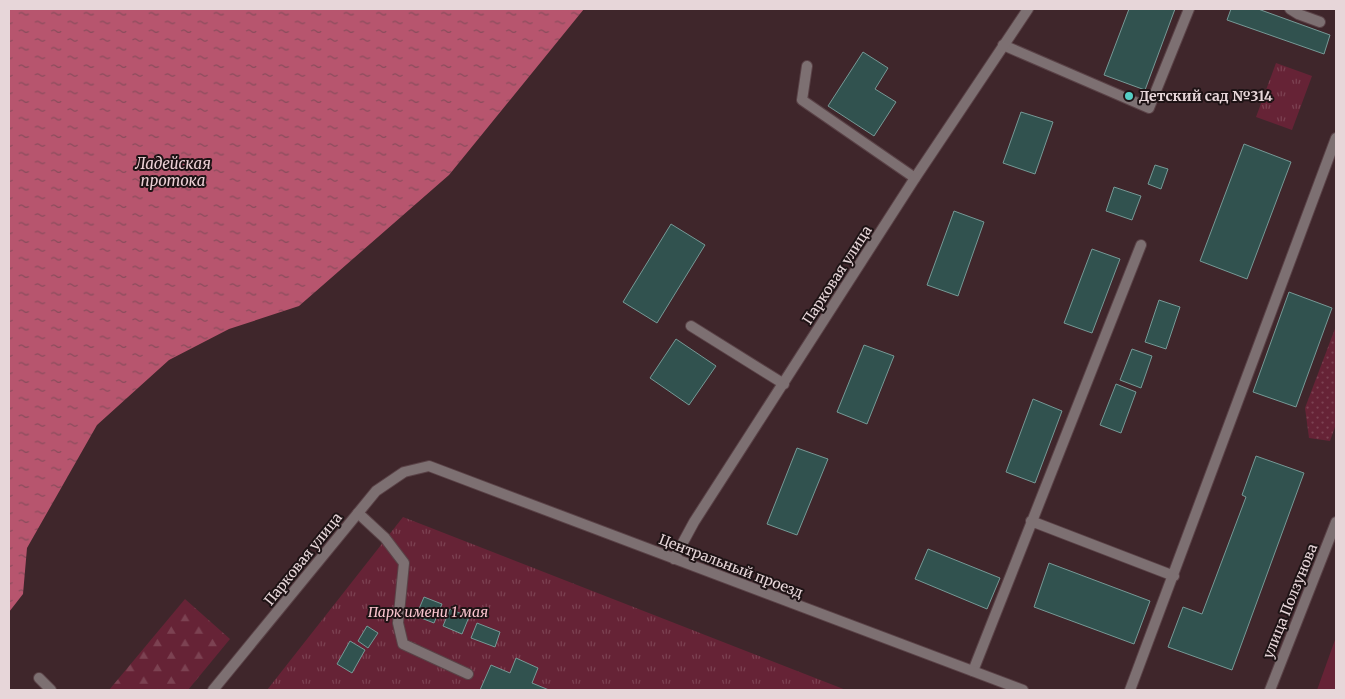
<svg xmlns="http://www.w3.org/2000/svg" width="1345" height="699" viewBox="0 0 1345 699" font-family="Merriweather,serif">
<style>
.grass{fill:url(#grass-dots)}
.forest{fill:url(#forest-firs)}
.park{fill:url(#park-tufts)}
.pitch{fill:#662336}
.water{fill:url(#water-ripples)}
.building{fill:#31524f;stroke:#769996}
.lines{fill:none;stroke-linecap:round;stroke-linejoin:round}
.service-casing{stroke:#5a4247;stroke-width:12}
.minor-casing{stroke:#5a4247;stroke-width:12}
.service{stroke:#7d7072;stroke-width:10}
.minor{stroke:#7d7072;stroke-width:10}
.poi-dot{fill:#55cec5;stroke:#1e1315;stroke-width:2}
.labels{text-anchor:middle;stroke-width:4;stroke-linejoin:round;paint-order:stroke}
.poi-label{font-size:14px;font-weight:bold;fill:#e7d6d9;stroke:#1e1315;text-anchor:start}
.street-label{font-size:14px;fill:#e7d6d9;stroke:#1e1315}
.park-label{font-size:14px;font-style:italic;fill:#fac4ce;stroke:#1e1315}
.water-label{font-size:15px;font-style:italic;fill:#edd1d6;stroke:#1e1315}
</style>
<defs>
<pattern id="grass-dots" width="8" height="8" patternUnits="userSpaceOnUse" patternTransform="scale(1.25)"><rect width="8" height="8" fill="#662336"/><path d="M2 2h.1M6 6h.1" fill="none" stroke="#7c4252" stroke-width="1.8" stroke-linecap="round"/></pattern>
<pattern id="forest-firs" width="22" height="20" patternUnits="userSpaceOnUse" patternTransform="scale(1.25)"><rect width="22" height="20" fill="#662336"/><path d="M5 1l3.5 6h-7zM16 11l3.5 6h-7z" fill="#7c4252"/></pattern>
<pattern id="park-tufts" width="24" height="20" patternUnits="userSpaceOnUse" patternTransform="scale(1.25)"><rect width="24" height="20" fill="#662336"/><path d="M3 7l-1-3M5 7V3M7 7l1-3M15 17l-1-3M17 17v-4M19 17l1-3" fill="none" stroke="#7c4252"/></pattern>
<pattern id="water-ripples" width="26" height="14" patternUnits="userSpaceOnUse" patternTransform="scale(1.25)"><rect width="26" height="14" fill="#b7556e"/><path d="M2 4q2-2 4 0t4 0M15 11q2-2 4 0t4 0" fill="none" stroke="#894d5c"/></pattern>
</defs>
<rect width="100%" height="100%" fill="#3f262b"/>
<path class="grass" d="M1336 326V424L1330 441 1309 438 1305 408Z"/>
<path class="forest" d="M185 599 230 639 188 690H109Z"/>
<path class="park" d="M1276 63 1312 76 1292 130 1256 117Z
M403 517 846 690H267Z"/>
<path class="pitch" d="M1336 637V690H1317Z"/>
<path class="water" d="M9 9H584L449 175 299 306 229 329 169 360 97 425 27 548 23 594 9 612Z"/>
<path class="building" d="M1129 9H1175L1145 90 1104 75Z
M1231 9H1258L1330 35 1324 54 1227 20Z
M863 52 888 68 875 89 896 102 874 136 828 106Z
M1021 112 1053 122 1035 174 1003 163Z
M1244 144 1291 162 1247 279 1200 261Z
M1155 165 1168 169 1161 189 1148 184Z
M1114 187 1141 196 1132 220 1106 211Z
M954 211 984 222 958 296 927 285Z
M671 224 705 245 657 323 623 302Z
M1092 249 1120 259 1092 333 1064 323Z
M1289 292 1332 308 1296 407 1253 392Z
M1159 300 1180 307 1166 349 1145 342Z
M676 339 716 366 689 405 650 378Z
M864 345 894 356 867 424 837 412Z
M1132 349 1152 356 1141 388 1120 380Z
M1116 384 1136 392 1121 433 1100 425Z
M1033 399 1062 411 1035 483 1006 472Z
M797 448 828 459 797 535 767 524Z
M1256 456 1304 473 1232 670 1168 647 1183 607 1202 614 1246 497 1242 495Z
M928 549 1000 578 987 609 915 579Z
M1049 563 1150 601 1134 644 1034 607Z
M424 597 442 604 434 623 416 616Z
M450 609 469 617 462 634 443 626Z
M477 623 500 632 495 647 471 638Z
M367 626 378 633 368 648 358 641Z
M350 641 365 650 352 673 337 664Z
M516 658 538 668 532 683 549 690H480L491 665 510 673Z"/>
<g class="lines">
<g class="service-casing">
<path id="service" d="M1290 9 1298 14 1320 22
M1003 45 1149 108 1189 9
M807 66 802 100 915 178
M691 326 784 384
M358 513 385 538 404 563 398 623 403 644 468 674
M1031 521 1174 576
M973 671 1141 245
M39 678 51 690
M1130 690 1336 138"/>
</g>
<g class="minor-casing">
<path id="minor" d="M674 559 694 522 915 178 1028 9
M213 690 376 491 404 472 429 466 1023 690
M1270 690 1336 522"/>
</g>
<use href="#service" class="service"/>
<use href="#minor" class="minor"/>
</g>
<circle class="poi-dot" cx="1129" cy="96" r="5"/>
<g class="labels">
<g class="poi-label">
<text x="1139" y="101">Детский сад №314</text>
</g>
<g class="street-label">
<text transform="translate(837 275) rotate(-57)" y="5">Парковая улица</text>
<text transform="translate(303 559) rotate(-51)" y="5">Парковая улица</text>
<text transform="translate(731 566) rotate(21)" y="5">Центральный проезд</text>
<text transform="translate(1290 601) rotate(-68)" y="5">улица Ползунова</text>
</g>
<g class="park-label">
<text x="428" y="617">Парк имени 1 мая</text>
</g>
<g class="water-label">
<text x="173" y="169">Ладейская<tspan x="173" dy="17">протока</tspan></text>
</g>
</g>
<rect width="1345" height="699" fill="none" stroke="#e7d6d9" stroke-width="20"/>
</svg>
